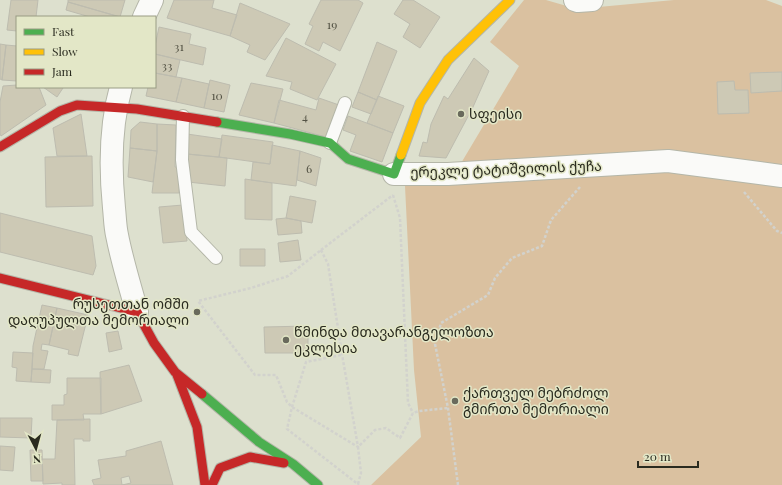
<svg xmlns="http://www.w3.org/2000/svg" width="782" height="485" viewBox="0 0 782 485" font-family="'Playfair Display','Noto Sans Georgian',serif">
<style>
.green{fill:#dac1a0}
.building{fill:#cdc9b5;stroke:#bdbcaf;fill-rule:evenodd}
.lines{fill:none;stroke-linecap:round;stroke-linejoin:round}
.lane-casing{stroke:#b4b6a8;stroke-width:14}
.street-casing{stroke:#b4b6a8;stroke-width:24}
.fast-casing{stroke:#b4b6a8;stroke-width:11}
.slow-casing{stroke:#b4b6a8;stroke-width:11}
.jam-casing{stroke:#b4b6a8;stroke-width:11}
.path{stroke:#d2d2cd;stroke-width:2.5;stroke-dasharray:3 2;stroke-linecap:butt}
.lane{stroke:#fafaf8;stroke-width:12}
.street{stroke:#fafaf8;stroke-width:22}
.fast{stroke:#4caf50;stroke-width:9}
.slow{stroke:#ffc107;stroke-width:9}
.jam{stroke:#c62828;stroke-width:9}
.poi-dot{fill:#696a5c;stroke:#e3e7c7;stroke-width:1.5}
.labels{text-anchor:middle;stroke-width:3;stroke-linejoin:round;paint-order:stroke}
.number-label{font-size:12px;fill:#535244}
.poi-label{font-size:14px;fill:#2a2b1f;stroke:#e3e7c7;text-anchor:start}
.street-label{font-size:14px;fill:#2a2b1f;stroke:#e3e7c7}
</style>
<rect width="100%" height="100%" fill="#dde0ce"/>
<path class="green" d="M524 0H546L577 9 674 0H766L782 6V485H371L421 437 414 370 405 186 451 180 519 66 490 42Z"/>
<path class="building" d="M11 0H38L36 17H17V31L7 30Z
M68 0H125L120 17 68 2Z
M174 0H214L212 8 237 15 230 36 167 18Z
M321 0H358L363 3 340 51 323 42 319 51 305 44 313 26 309 24Z
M403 0H413L440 17 420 48 403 37 410 24 394 14Z
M68 2 120 17H90L66 10Z
M240 3 290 24 265 60 247 52 250 45 230 36Z
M159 27 191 34 189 44 206 48 203 65 155 54V46Z
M286 38 336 64 317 100 290 89 292 82 266 76Z
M377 42 397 51 377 100 358 92Z
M0 44 6 45 2 80 0 79Z
M6 45 17 46V81L2 80Z
M155 54 180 60 176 77 155 73Z
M474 58 489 71 473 107 446 158 419 156 423 142 427 143 431 124 444 96 448 99Z
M782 72V91L751 93 750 73Z
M155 73 182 78 176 102 146 96 148 87H155Z
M182 78 209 84 204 108 176 102Z
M210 80 230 85 224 112 204 108Z
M734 81 735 90H748L749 113 718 114 717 82Z
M251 83 283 89 274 123 239 115Z
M17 85V87H39L46 105 1 136 0 134V102L3 86Z
M43 87H62L63 88 57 97Z
M358 92 377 100 371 114 352 107Z
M378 96 404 106 393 133 367 123Z
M319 98 339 105 326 137 274 123 279 100 316 110Z
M81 114 87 156H57L53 128Z
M348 116 393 133 382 162 350 151 356 135 343 130Z
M140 122 157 124V151L130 148 131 130Z
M157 124 176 125 175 167H180L179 193H152L157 151Z
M187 134 222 139 219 157 187 154Z
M222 135 273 142 270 164 219 157Z
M272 145 300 151 296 186 251 180 253 162 270 164Z
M130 148 157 151 153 182 128 177Z
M300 151 321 158 316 186 297 180Z
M187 154 227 158 225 186 188 182Z
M92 156 93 206 46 207 45 157Z
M245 179 272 183V220L245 219Z
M290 196 316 201 312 223 286 218Z
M183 205 187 241 163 243 159 207Z
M0 213 92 236 96 266 93 275 0 252Z
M286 218 301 221 302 233 278 235 276 219Z
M298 240 301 260 280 262 278 243Z
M240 249H265V266H240Z
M42 305 57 308 49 345 42 344 41 350 48 351 44 369H32L33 346Z
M57 308 88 315 78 356 68 354 69 350 49 345Z
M308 326V353H265L264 327Z
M118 331 122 349 109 352 106 333Z
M13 352 33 353 31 382 16 381 17 368 12 367Z
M129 365 142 401 101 414 100 372Z
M32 369 51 370 50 383 31 382Z
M67 378H101V414H83L84 420H52V405H64V395L67 394Z
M0 418H32L31 438 0 437Z
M90 419V441H83V439H74L75 485H62V483L43 484 42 459H55L57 420Z
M161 441 173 485H94L92 480 101 478 98 460 126 456V451ZM129 476 131 483 122 485 121 478Z
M0 446 15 447 13 471 0 470Z
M30 450H42L43 481H31Z"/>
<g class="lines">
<g class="lane-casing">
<path id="lane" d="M183 116 182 160 191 232 216 258
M330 143 345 103"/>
</g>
<g class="street-casing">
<path id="street" d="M575 0 578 1 592 0
M144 17 152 0
M121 87C110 126 110 168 114 208 115 217 115 226 117 235 122 261 130 286 137 312
M394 174H448L668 161 782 176"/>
</g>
<g class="fast-casing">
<path id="fast" d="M217 122 290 134 330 143 348 159 394 174 401 155
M202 394 259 442 293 464 318 485"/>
</g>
<g class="slow-casing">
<path id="slow" d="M401 155 420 103 448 60 510 0"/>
</g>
<g class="jam-casing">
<path id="jam" d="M0 147 60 111 77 105 137 109 217 122
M0 278 137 312 154 343 175 372 202 394
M177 375 197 427 205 485
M212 485 220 468 250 457 284 463"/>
</g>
<path class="path" d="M744 192 777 231 782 233
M393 195 400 218 408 403 413 413
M321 250 328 264 342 354 358 447 292 407 287 402 276 375H255L198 301 251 288 288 276Z
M321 250 393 195
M341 355 306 362 292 407 287 429 359 485
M358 484 361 473 358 447 375 430 386 428 400 438 413 413 419 411 448 408
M458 485 448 408 435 344 441 323 488 295 495 278 512 258 542 246 551 220 580 187"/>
<use href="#lane" class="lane"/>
<use href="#street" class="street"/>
<use href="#fast" class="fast"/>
<use href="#slow" class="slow"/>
<use href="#jam" class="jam"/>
</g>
<g class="poi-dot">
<circle cx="461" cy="114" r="4"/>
<circle cx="197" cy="312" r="4"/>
<circle cx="286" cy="340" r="4"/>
<circle cx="455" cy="401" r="4"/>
</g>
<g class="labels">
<g class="number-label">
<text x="332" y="29">19</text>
<text x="179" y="51">31</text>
<text x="167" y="70">33</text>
<text x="217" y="100">10</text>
<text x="305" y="121">4</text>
<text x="309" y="173">6</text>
</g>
<g class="poi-label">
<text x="469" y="119">სფეისი</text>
<text x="189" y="309" text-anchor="end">რუსეთთან ომში<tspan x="189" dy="16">დაღუპულთა მემორიალი</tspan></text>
<text x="294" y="337">წმინდა მთავარანგელოზთა<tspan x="294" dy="16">ეკლესია</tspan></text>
<text x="463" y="398">ქართველ მებრძოლ<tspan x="463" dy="16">გმირთა მემორიალი</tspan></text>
</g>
<g class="street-label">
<text transform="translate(506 169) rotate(-2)" y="5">ერეკლე ტატიშვილის ქუჩა</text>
</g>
</g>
<rect x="16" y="16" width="140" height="72" fill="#e3e7c7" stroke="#999c84"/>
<rect x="24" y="29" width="20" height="6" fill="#4caf50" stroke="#999c84"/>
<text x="52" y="36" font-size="12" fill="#2a2b1f">Fast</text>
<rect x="24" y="49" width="20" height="6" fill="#ffc107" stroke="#999c84"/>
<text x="52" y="56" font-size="12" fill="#2a2b1f">Slow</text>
<rect x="24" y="69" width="20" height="6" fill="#c62828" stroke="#999c84"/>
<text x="52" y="76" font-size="12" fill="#2a2b1f">Jam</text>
<g transform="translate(36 449) rotate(174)" stroke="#e3e7c7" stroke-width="3" paint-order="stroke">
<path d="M0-3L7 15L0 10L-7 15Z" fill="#2a2b1f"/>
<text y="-6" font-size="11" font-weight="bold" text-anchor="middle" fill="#2a2b1f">N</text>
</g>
<path d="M638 461v6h60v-6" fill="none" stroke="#2a2b1f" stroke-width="2"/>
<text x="644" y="461" font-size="12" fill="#2a2b1f" stroke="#e3e7c7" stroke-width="3" paint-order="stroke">20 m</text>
</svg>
